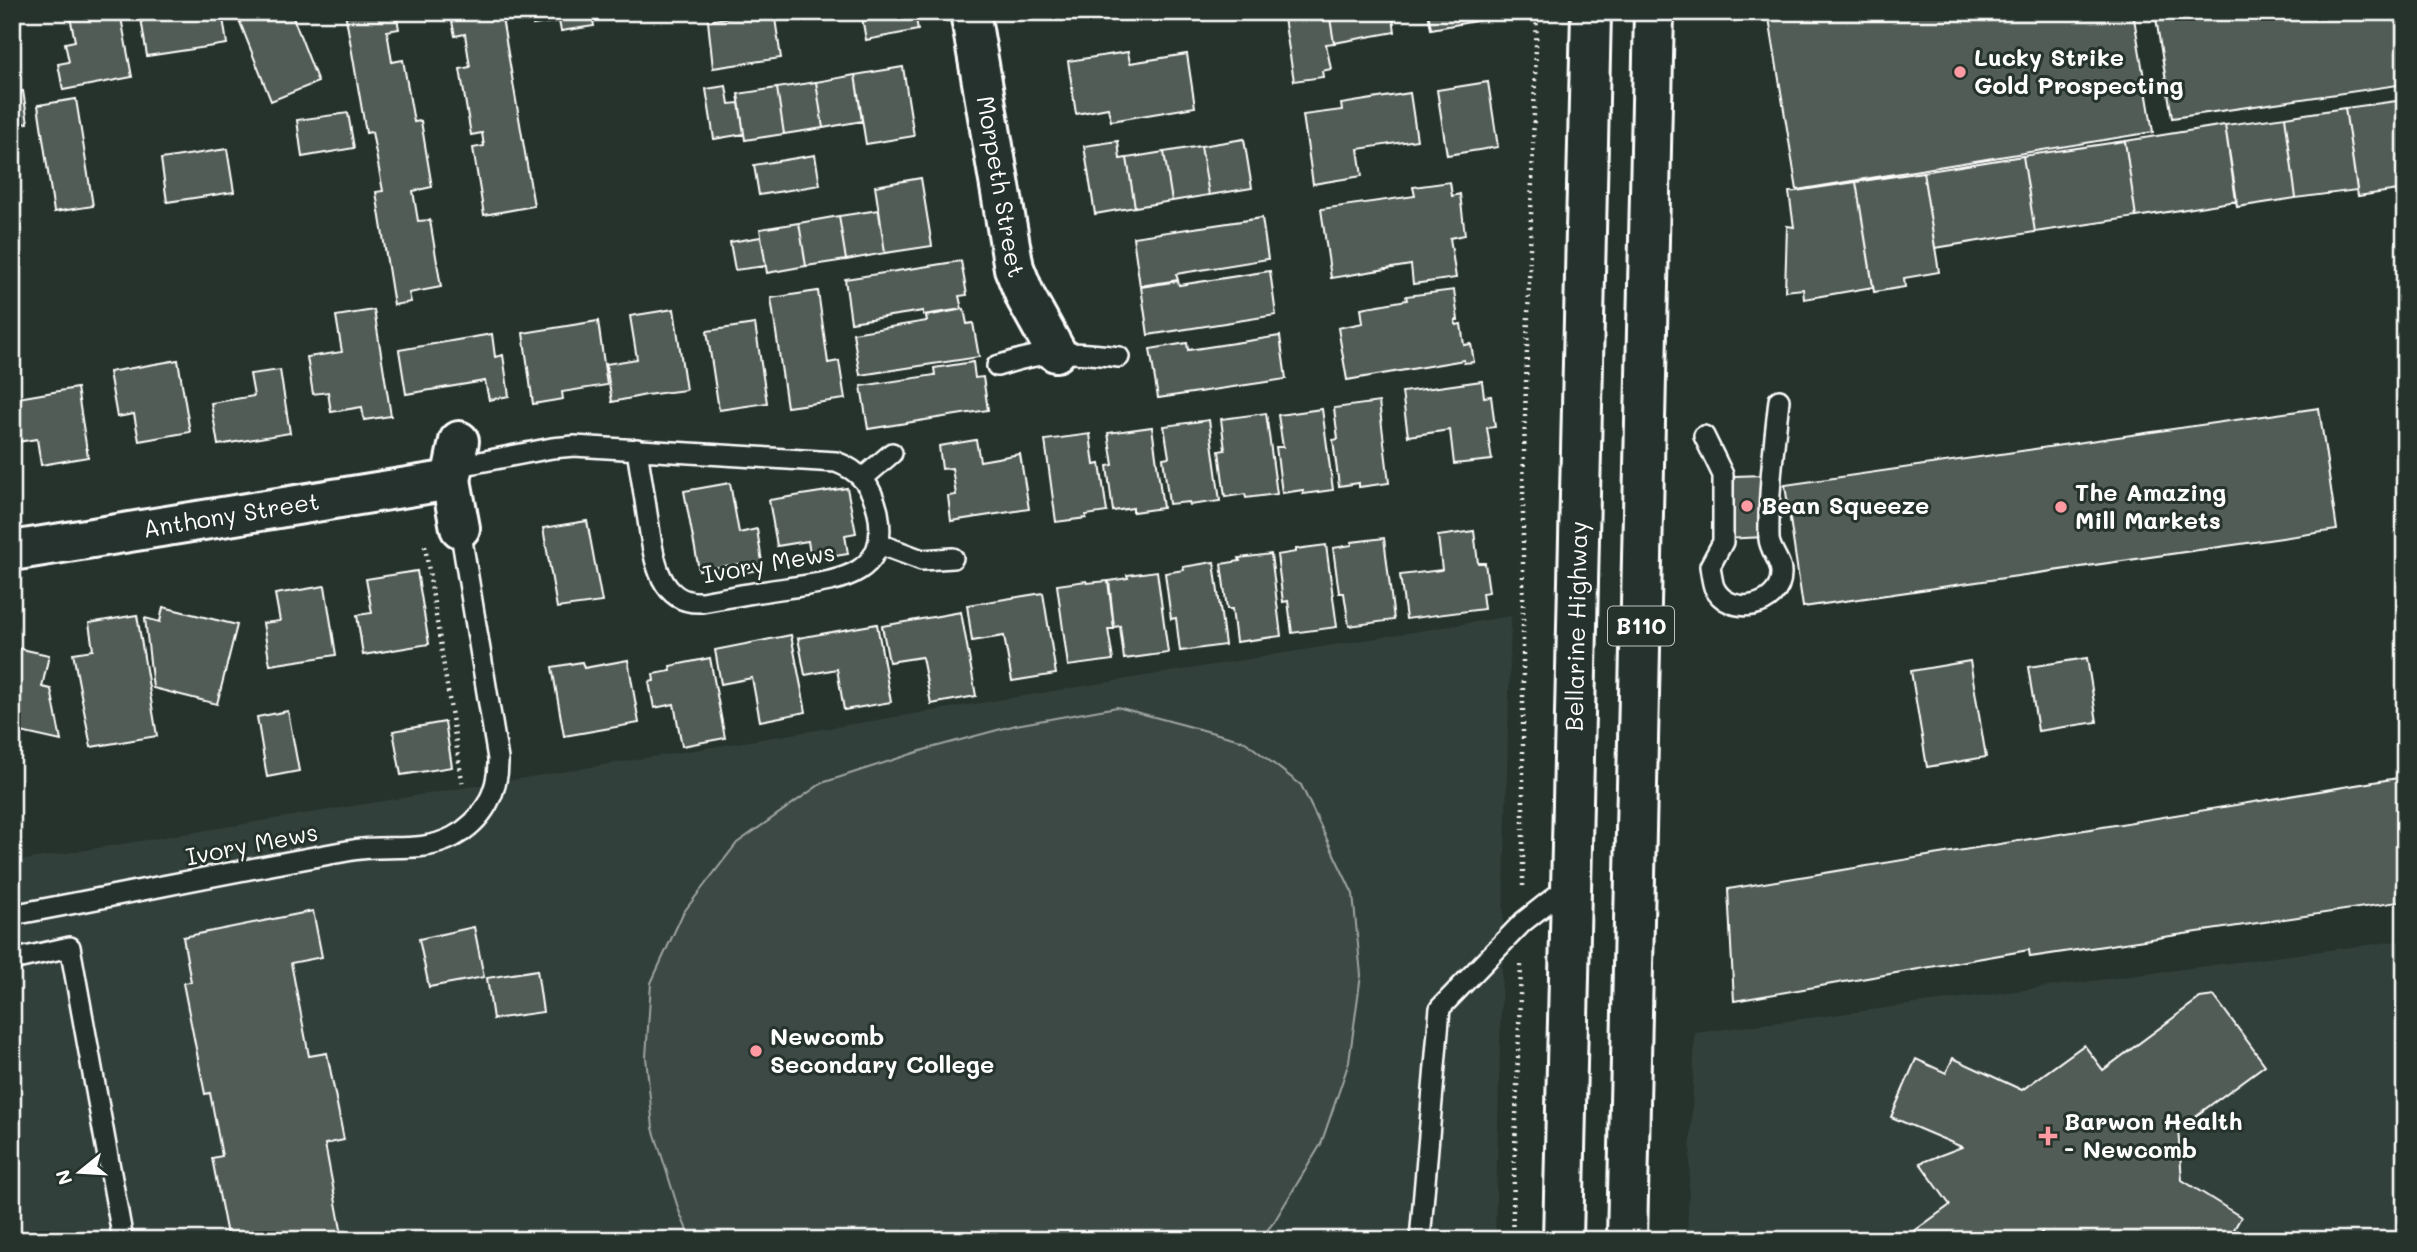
<svg xmlns="http://www.w3.org/2000/svg" width="2417" height="1252" viewBox="0 0 2417 1252" font-family="Mali,sans-serif">
<style>
.built{fill:#333f3a}
.green{fill:#3e4944;stroke:#9ea4a2;stroke-width:2}
.building{fill:#515c57;stroke:#fff;stroke-width:2}
.lines{fill:none;stroke-linecap:round;stroke-linejoin:round}
.service-casing{stroke:#fff;stroke-width:24}
.minor-casing{stroke:#fff;stroke-width:44}
.trunk-casing{stroke:#fff;stroke-width:44}
.path{stroke:#fff;stroke-width:4.5;stroke-dasharray:2 5;stroke-linecap:butt}
.service{stroke:#26332d;stroke-width:19}
.minor{stroke:#26332d;stroke-width:38}
.trunk{stroke:#26332d;stroke-width:38}
.poi-dot{fill:#ff9aa2;stroke:#26332d;stroke-width:2.5}
.labels{text-anchor:middle;stroke-width:6;stroke-linejoin:round;paint-order:stroke}
.shield{fill:#26332d;stroke:#bec2c0;stroke-width:2}
.shield-label{font-size:23px;font-weight:bold;fill:#fff}
.poi-label{font-size:24px;font-weight:bold;fill:#fff;stroke:#26332d;text-anchor:start}
.street-label{font-size:24px;fill:#fff;stroke:#26332d}
</style>
<rect width="100%" height="100%" fill="#26332d"/>
<filter id="ink" filterUnits="userSpaceOnUse"><feTurbulence type="fractalNoise" baseFrequency=".0143" numOctaves="2"/><feDisplacementMap in="SourceGraphic" scale="14" xChannelSelector="R" yChannelSelector="G"/><feConvolveMatrix kernelMatrix="1 2 1 2 8 2 1 2 1" color-interpolation-filters="sRGB"/></filter>
<g filter="url(#ink)">
<path class="built" d="M1511 616 1495 1240H12V862Z
M2405 940V1240H1687L1695 1033Z"/>
<path class="green" d="M1117 707 1244 741 1301 785 1353 894 1361 975 1349 1062 1321 1144 1274 1222 1259 1240H691L679 1211 653 1128 646 1057 651 983 683 913 737 843 822 783 927 749 1016 725Z"/>
<path class="building" d="M69 12H120L132 77 63 90 58 64 69 62 65 43 75 41Z
M140 12H222L227 44 147 56Z
M236 12H291L318 82 271 101Z
M345 12H396L399 29 387 31 392 62 403 60 414 122 421 121 432 187 413 191 418 221 430 220 441 287 409 293 411 302 394 305 376 192 383 191 372 132 366 133Z
M450 12H501L534 206 484 215 473 148 484 146 482 133 471 135 460 69 470 67 465 34 455 36Z
M531 12H609L592 15 594 26 561 31 559 21 533 25Z
M761 12H774L781 58 713 68 708 21Z
M861 12H915L918 30 866 40Z
M1283 12H1329L1334 43 1326 44 1331 69 1322 71 1323 77 1294 81Z
M1329 12H1396L1397 17 1393 18 1395 32 1334 43Z
M1428 12H1492L1493 18 1431 29Z
M1768 12H2133L2153 132 1797 190Z
M2155 12H2405V84L2172 118Z
M12 35 18 65 12 66Z
M1128 52 1130 63 1187 54 1195 107 1111 121 1108 108 1076 114 1068 61Z
M903 67 914 136 866 144 855 75Z
M855 75 862 121 823 128 816 82Z
M816 82 823 128 784 134 777 88Z
M1488 82 1498 147 1447 155 1437 90Z
M726 86 729 104 739 103 744 134 714 139 706 89Z
M777 88 784 134 745 140 738 94Z
M23 91 28 123 12 125V93Z
M1410 93 1417 140 1358 149 1362 176 1313 184 1303 115 1342 110 1341 104Z
M76 99 93 206 54 212 38 105Z
M2404 100 2405 189 2358 196 2345 108Z
M2345 108 2357 190 2296 198 2285 117Z
M348 113 354 148 302 157 297 120Z
M2285 117 2296 198 2237 207 2225 125Z
M2225 125 2237 201 2136 217 2125 141Z
M1244 139 1252 188 1209 195 1201 146Z
M1118 141 1120 159 1127 158 1135 207 1095 214 1084 146Z
M2125 141 2136 217 2035 232 2023 156Z
M1201 146 1209 195 1172 201 1164 152Z
M227 149 234 192 167 202 161 159Z
M1164 152 1172 201 1135 207 1127 158Z
M815 155 820 185 759 195 754 165Z
M2023 156 2035 232 1935 248 1923 172Z
M1923 172 1939 272 1904 278 1905 287 1874 292 1856 182Z
M921 178 932 246 885 253 875 186Z
M1450 182 1452 196 1460 194 1465 235 1450 238 1456 278 1413 284 1411 265 1331 278 1321 209 1415 196 1413 187Z
M1856 182 1873 287 1804 299 1803 289 1785 291 1787 226 1794 227 1789 192Z
M879 210 885 253 846 260 839 216Z
M839 216 846 260 806 266 799 223Z
M1262 218 1268 259 1176 274 1178 280 1140 286 1133 237Z
M799 223 806 266 767 273 760 229Z
M761 237 766 266 735 270 730 242Z
M961 261 967 295 959 296 962 309 923 315V311L851 322 845 279Z
M1270 271 1276 315 1148 335 1141 287 1178 281 1179 285Z
M1454 290 1458 320H1455L1456 325 1461 324 1464 345 1471 344 1474 362 1464 363V360L1347 380 1338 328 1363 323 1361 308 1407 300 1406 296Z
M818 291 828 363 839 361 845 399 787 407 771 298Z
M674 309 686 390 646 395 612 402 606 364 637 359 630 316Z
M964 309 967 324 973 323 979 357 860 375 853 333 927 321 926 316Z
M374 310 391 416 364 420 362 407 331 412 328 392 313 394 307 357 342 352 336 316Z
M598 321 607 385 562 392 563 399 533 404 523 333Z
M755 324 767 403 719 410 707 331Z
M492 334 495 357 503 355 509 396 489 400 485 381 406 394 399 350Z
M1280 336 1286 379 1158 398 1150 349 1187 343 1188 350Z
M178 360 190 432 139 441 134 414 117 417 109 372Z
M973 362 975 378 983 377 988 410 868 429 861 386 935 375 934 368Z
M12 366 17 397 12 398Z
M280 370 290 433 218 445 211 403 254 396 250 374Z
M1482 381 1484 397 1491 396 1495 427 1487 428 1492 460 1454 464 1450 430 1408 436 1402 392Z
M77 388 88 457 41 465 37 439 17 442 12 399Z
M1379 402 1389 483 1359 487V483L1339 486 1333 440 1338 439 1334 408Z
M2319 408 2337 530 1803 607 1785 485Z
M1322 409 1333 490 1303 494V490L1282 493 1276 447H1283L1278 415Z
M1266 413 1277 494 1246 498 1245 494 1225 497 1219 451 1225 450 1221 419Z
M1209 420 1220 501 1190 505 1189 502 1169 504 1163 458 1169 457 1164 426Z
M1152 427 1163 508 1133 512V508L1113 511 1107 466 1113 465 1108 433Z
M1090 434 1094 465 1100 464 1107 512 1086 515V518L1056 522 1045 440Z
M976 440 980 461 1020 454 1029 509 951 521 948 496 956 495 952 468 942 469 939 446Z
M1765 475V537L1724 539 1734 476Z
M730 483 739 533 757 529 763 569 741 573 739 564 699 570 684 491Z
M847 488 856 533 845 535 848 554 811 560 808 541 777 546 769 500Z
M587 521 602 602 557 608 543 528Z
M1474 531 1478 563H1485L1489 592 1482 593 1484 609 1406 619 1400 575 1442 570 1438 536Z
M1384 538 1394 620 1349 626 1344 593H1339L1333 548 1352 545V542Z
M1326 545 1337 627 1292 633 1288 601 1283 602 1277 555 1296 552V549Z
M1271 554 1281 636 1236 642 1232 609H1227L1221 564 1240 561 1239 558Z
M1214 562 1225 645 1180 651 1176 618 1171 619 1165 573 1184 570 1183 567Z
M417 571 429 644 363 655 357 615 372 613 366 579Z
M1157 571 1168 653 1124 659 1120 626 1114 627 1109 581 1128 578 1127 575Z
M1086 581 1087 583 1108 581 1114 629H1108L1113 660 1068 666 1057 585Z
M325 586 336 655 270 665 263 623 280 621 275 594Z
M1043 593 1056 674 1012 681 1004 636 972 641 967 605Z
M163 607 237 625 217 704 153 688 145 618 160 622Z
M961 612 976 696 931 704 922 657 889 662 882 626Z
M137 615 157 736 91 747 73 653 93 650 89 623Z
M877 624 891 702 844 710 837 669 805 675 798 638Z
M791 635 806 712 760 721 752 678 721 684 715 650Z
M12 647 49 655 42 687 51 689 61 741 12 730Z
M710 658 725 738 682 746 674 704 654 708 649 682 654 681 653 674 671 671 670 666Z
M2087 658 2097 722 2038 731 2028 667Z
M628 660 639 723 564 736 552 667 582 662 584 668Z
M1970 661 1986 757 1927 767 1911 671Z
M288 711 299 771 267 777 257 717Z
M445 722 452 767 401 775 393 731Z
M2404 777 2405 901 2030 957 2029 950 1734 1001 1728 889Z
M313 911 322 957 291 963 309 1056 327 1053 344 1140 325 1144 343 1240H228L212 1158 222 1156 210 1093 205 1094 183 983 191 982 183 937Z
M474 927 484 977 429 987 419 939Z
M537 970 543 1012 493 1019 487 978Z
M2214 996 2265 1065 2178 1129 2182 1180 2241 1217 2228 1240H2043L2042 1232 2031 1240H1902L1950 1205 1920 1163 1962 1147 1891 1117 1916 1059 1946 1073 1953 1058 2022 1090 2084 1045 2103 1070 2200 998Z"/>
<g class="lines">
<g class="service-casing">
<path id="service" d="M997 366C1046 350 1068 351 1119 357
M1704 436 1723 475V542L1710 566C1711 573 1712 581 1714 587 1728 618 1781 608 1781 574 1782 562 1770 551 1769 539 1768 492 1774 446 1779 400
M454 467 552 448 574 446 836 462C861 471 872 487 878 512 891 578 834 581 787 588 758 592 730 597 702 602 655 605 653 548 647 514 644 492 640 471 637 449
M863 478 892 453
M879 544 922 560 953 558
M12 915C126 894 239 870 353 850 386 844 421 854 453 837 483 821 499 792 498 759L460 528
M12 960 70 947 123 1240
M1420 1240 1440 1008 1523 922 1570 885"/>
</g>
<g class="minor-casing">
<g id="minor">
<path id="s1" d="M970 12 1014 268 1026 298 1056 352"/>
<path d="M451 480 459 441"/>
<path id="s2" d="M12 551 451 480 460 528"/>
</g>
</g>
<g class="trunk-casing">
<g id="trunk">
<path id="s3" d="M1563 1240 1591 12"/>
<path d="M1627 1240 1654 12"/>
</g>
</g>
<path class="path" d="M425 546 463 787
M1523 886V486L1537 12
M1512 1240 1521 965"/>
<use href="#service" class="service"/>
<use href="#minor" class="minor"/>
<use href="#trunk" class="trunk"/>
</g>
</g>
<g class="poi-dot">
<circle cx="1960" cy="72" r="7"/>
<circle cx="1747" cy="506" r="7"/>
<circle cx="2061" cy="507" r="7"/>
<circle cx="756" cy="1051" r="7"/>
<path d="M2044.5 1125.5h7v7h7v7h-7v7h-7v-7h-7v-7h7z"/>
</g>
<g class="labels">
<rect class="shield" x="1608" y="606.5" width="66" height="39" rx="5"/>
<g class="shield-label">
<text x="1641" y="634">B110</text>
</g>
<g class="poi-label">
<text x="1974" y="66">Lucky Strike<tspan x="1974" dy="28">Gold Prospecting</tspan></text>
<text x="2075" y="501">The Amazing<tspan x="2075" dy="28">Mill Markets</tspan></text>
<text x="1761" y="514">Bean Squeeze</text>
<text x="770" y="1045">Newcomb<tspan x="770" dy="28">Secondary College</tspan></text>
<text x="2064" y="1130">Barwon Health<tspan x="2064" dy="28">- Newcomb</tspan></text>
</g>
<g class="street-label">
<text dy="8" stroke="none"><textPath href="#s1" startOffset="177">Morpeth Street</textPath></text>
<text dy="8" stroke="none"><textPath href="#s2" startOffset="222">Anthony Street</textPath></text>
<text transform="translate(769 564) rotate(-10)" y="8">Ivory Mews</text>
<text dy="8" stroke="none"><textPath href="#s3" startOffset="614">Bellarine Highway</textPath></text>
<text transform="translate(252 845) rotate(-11)" y="8">Ivory Mews</text>
</g>
</g>
<rect width="2417" height="1252" fill="none" stroke="#26332d" stroke-width="42"/>
<rect x="21" y="21" width="2375" height="1210" fill="none" stroke="#fff" stroke-width="2.5" filter="url(#ink)"/>
<g transform="translate(80 1172) rotate(252)" stroke="#26332d" stroke-width="5" paint-order="stroke">
<path d="M0-5L12 26L0 18L-12 26Z" fill="#ffffff"/>
<text y="-10" font-size="19" font-weight="bold" text-anchor="middle" fill="#ffffff">N</text>
</g>
</svg>
